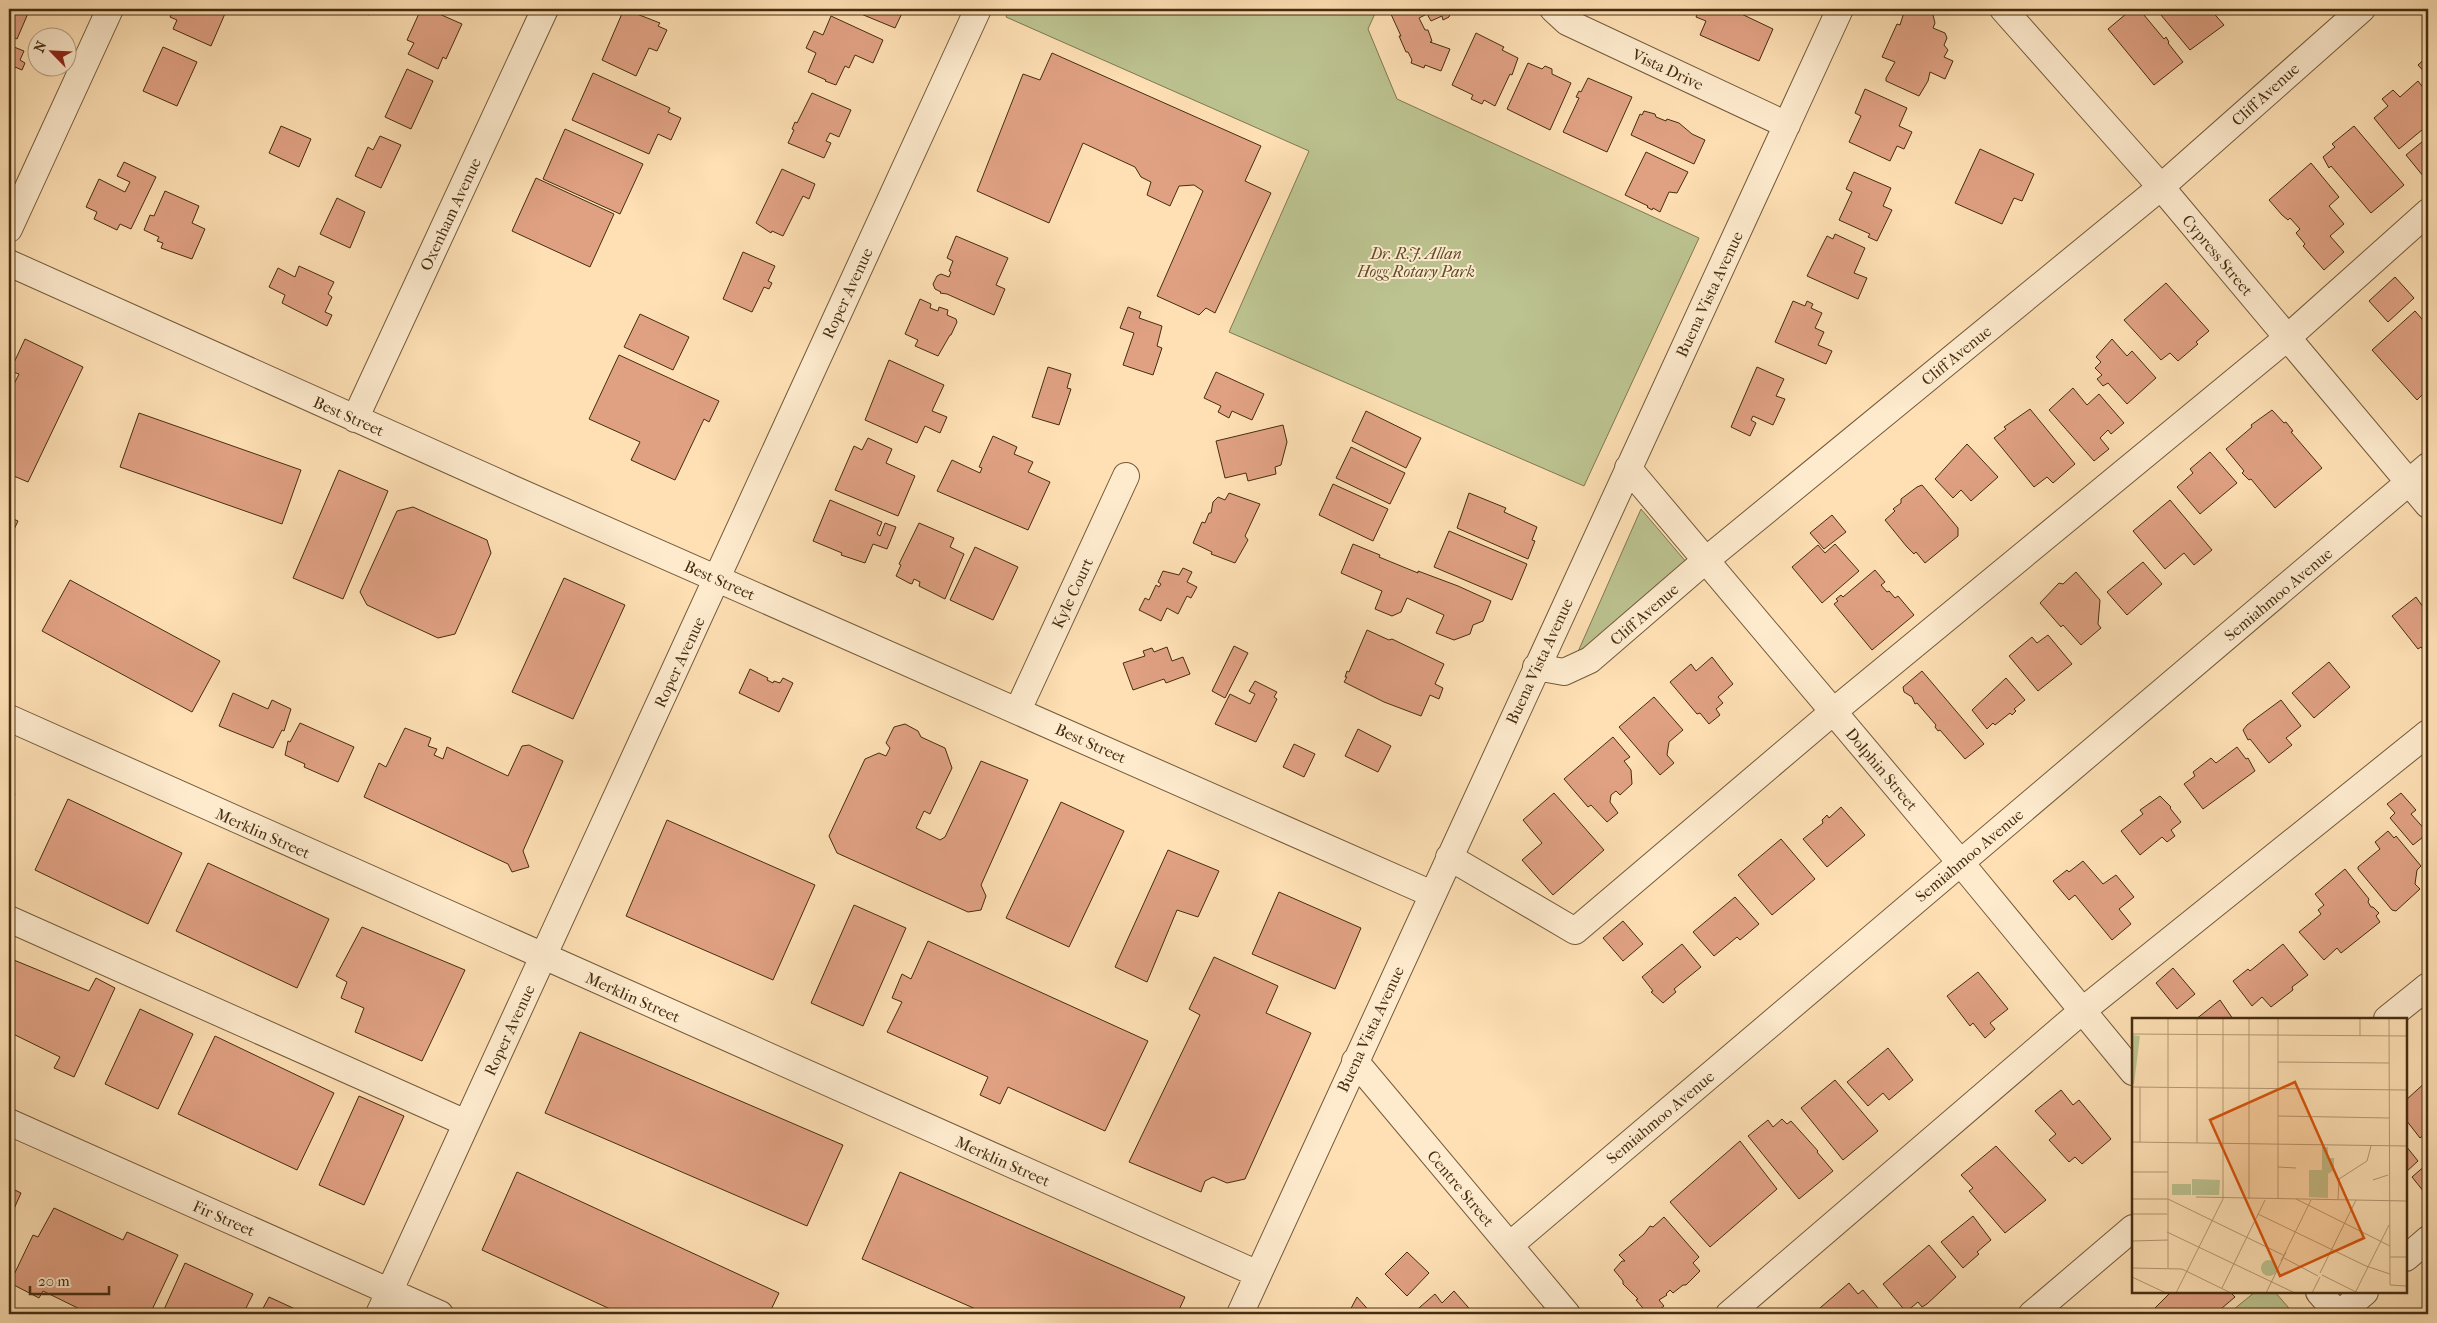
<svg xmlns="http://www.w3.org/2000/svg" width="2437" height="1323" viewBox="0 0 2437 1323" font-family="'IM FELL French Canon',serif">
<style>
.green{fill:#bcc390;stroke:#807850}
.building{fill:#e0a183;stroke:#452d10}
.lines{fill:none;stroke-linecap:round;stroke-linejoin:round}
.minor-casing{stroke:#735a39;stroke-width:28}
.minor{stroke:#feebce;stroke-width:26}
.labels{text-anchor:middle;stroke-width:4;stroke-linejoin:round;paint-order:stroke}
.street-label{font-size:16px;fill:#452d10;stroke:#feebce}
.park-label{font-size:16px;font-style:italic;fill:#5d4b2a;stroke:#feebce}
.inset-road{fill:none;stroke:#b49872;stroke-width:1}
.view{fill:#d8550c;fill-opacity:0.15;stroke:#d8550c;stroke-width:2.5}
.inset-edge{fill:none;stroke:#452d10;stroke-width:2.5}
</style>
<rect width="100%" height="100%" fill="#fee0b4"/>
<filter id="stains"><feTurbulence type="fractalNoise" baseFrequency=".004" numOctaves="4"/><feColorMatrix values="0 0 0 0 .2 0 0 0 0 .09 0 0 0 0 .02 0 0 0 .5 -.17"/></filter>
<radialGradient id="worn" r=".72"><stop offset=".6" stop-color="#630" stop-opacity="0"/><stop offset="1" stop-color="#630" stop-opacity=".3"/></radialGradient>
<path class="green" d="M1009 9H1172L1181 13 1183 9H1377L1368 29 1397 99 1699 238 1584 486 1229 332 1309 151 1006 17Z
M1641 509 1687 563 1577 654Z
M2255 1292H2275L2294 1314H2228Z"/>
<path class="building" d="M9 9 29 11 17 39 9 35Z
M174 9H227L211 46 173 29 177 20 170 17Z
M356 9H372L369 15Z
M421 9H428L462 24 446 59 443 57 438 69 408 54 414 43 407 40Z
M624 9 660 23 658 26 667 30 657 51 649 48 636 76 602 60Z
M849 9H904L895 28Z
M1392 9H1451L1449 17 1443 20 1442 16 1431 21 1427 14 1419 18 1425 30H1428L1432 41 1430 42 1450 49 1441 71 1425 65 1424 68 1411 63 1412 60 1408 52H1406L1399 36H1401L1390 12 1392 11Z
M1699 9H1731L1773 29 1759 61 1700 35 1706 21 1696 17Z
M1905 9H1922L1923 12 1925 11 1933 15 1935 23 1933 28 1945 33 1947 38 1944 45 1948 50 1944 57 1953 61 1945 79 1930 72 1928 81 1919 96 1886 81V78L1895 62 1882 57 1897 24 1900 25Z
M2132 9H2139L2164 39 2166 37 2169 42 2168 43 2183 62 2154 85 2108 29Z
M2156 9H2210L2224 25 2190 50Z
M2224 9H2237L2229 15Z
M831 16 883 40 873 63 855 55 849 68 845 66 836 85 825 81 826 80 808 72 816 53 806 48 814 31 823 35Z
M1476 33 1504 47 1502 50 1518 58 1512 75 1510 74 1495 106 1484 100 1482 104 1471 99 1473 95 1452 85Z
M9 45 24 51 20 60 25 63 22 70 15 67 11 79 9 78Z
M163 47 197 62 177 106 143 91Z
M1052 53 1261 146 1245 181 1271 193 1215 313 1206 308 1199 315 1157 296 1203 191 1194 185 1179 186 1170 206 1147 195 1151 182 1141 177 1135 167 1083 143 1049 223 977 191 1023 74 1040 80Z
M2428 56V76L2418 65Z
M1528 63 1542 69 1545 66 1552 69V74L1571 83 1550 130 1507 109Z
M407 69 433 81 411 129 385 117Z
M593 73 670 108 668 112 681 118 671 140 658 134 649 154 572 120Z
M1588 78 1632 97 1607 152 1563 132 1579 98 1576 97 1579 91 1581 92Z
M2418 81 2428 94V125L2399 149 2374 118 2388 106 2382 99 2393 90 2400 97Z
M1865 89 1907 108 1899 126 1912 132 1904 149 1897 146 1890 161 1849 142 1861 116 1855 113Z
M812 93 851 110 839 137 830 133 826 141 831 143 824 158 788 143 794 130 792 129 795 122 797 123Z
M1644 111 1655 114 1656 117 1666 121 1667 119 1679 123 1692 134 1705 140 1694 164 1631 135 1640 114 1642 115Z
M281 126 311 139 299 167 269 153Z
M2354 126 2404 185 2371 213 2331 166 2329 168 2323 157 2335 147 2332 144Z
M565 129 643 164 620 214 543 179Z
M380 136 401 145 381 188 355 176 368 147 373 150Z
M2428 137V182L2406 155Z
M1980 149 2034 174 2022 201 2014 198 2002 224 1955 203Z
M1646 152 1688 172 1677 193 1669 192 1660 212 1653 208 1652 210 1647 207 1648 206 1625 195Z
M124 162 156 177 131 229 120 224 117 230 94 219 97 212 86 207 99 179 125 192 130 182 117 176Z
M2311 163 2339 197 2329 206 2344 224 2330 236 2344 252 2324 270 2303 246 2305 244 2296 233 2300 229 2290 218 2288 220 2282 215 2269 200Z
M782 169 815 184 809 199 803 196 783 236 772 231 771 233 756 223Z
M1854 172 1891 188 1883 206 1892 210 1877 241 1868 237 1870 234 1839 220 1852 192 1846 189Z
M536 178 614 214 590 267 512 231Z
M165 191 199 206 192 223 205 229 192 259 161 248 163 243 157 241 159 237 144 230 150 215 154 216Z
M337 198 365 212 350 248 320 234Z
M1835 234 1865 248 1854 273 1867 278 1858 299 1807 276 1827 236 1833 239Z
M956 236 1008 258 996 285 1005 289 994 315 947 294 940 293 941 292 935 289 933 284 937 276 941 274 949 277 951 272 949 271 953 261 947 258Z
M743 252 775 266 768 281 772 283 769 289 764 287 752 312 723 299Z
M299 266 334 282 328 294 332 297 325 312 332 315 327 326 282 303 285 295 269 287 278 268 295 277Z
M2395 277 2414 298 2388 322 2369 301Z
M2166 283 2209 331 2196 342 2198 344 2178 361 2170 353 2161 360 2124 320Z
M920 299 931 304 930 308 938 311 939 307 948 310 947 315 956 319 957 322 951 335H950L938 356 915 346 918 340 905 334Z
M1793 301 1805 306 1807 301 1813 304 1811 308 1822 313 1815 328 1824 332 1818 345 1832 351 1826 364 1775 342Z
M1128 307 1141 312 1139 318 1162 326 1157 346 1162 348 1153 375 1123 365 1134 333 1120 328Z
M2415 311 2428 326V389L2417 400 2372 350Z
M640 314 689 337 673 370 624 347Z
M25 339 83 367 28 482 9 474V394L19 374 10 371Z
M2112 339 2127 356 2132 351 2156 378 2127 404 2108 383 2103 386 2097 379 2102 375 2095 368 2101 362 2096 357Z
M619 355 719 401 709 422 704 419 675 480 631 460 640 442 589 419Z
M889 360 944 385 932 411 947 417 940 433 925 426 917 443 865 420Z
M1048 367 1071 374 1067 388 1071 389 1059 425 1032 417Z
M1757 367 1784 379 1776 396 1785 399 1773 425 1753 416 1751 420 1756 423 1750 436 1731 427Z
M1216 372 1264 394 1252 420 1232 411 1229 418 1218 412 1221 406 1204 398Z
M2073 388 2087 405 2099 394 2124 423 2111 434 2108 430 2100 438 2109 449 2094 461 2049 410Z
M2030 409 2075 464 2053 483 2047 477 2034 487 1994 438 2006 429 2004 427Z
M2272 410 2284 423 2286 422 2293 431 2291 432 2322 468 2275 508 2251 479 2249 480 2242 473 2244 471 2226 449 2252 427 2251 425Z
M1366 411 1421 438 1406 468 1352 441Z
M139 413 301 470 282 524 120 467Z
M1283 425 1287 442 1281 465 1275 467 1276 474 1248 481 1246 473 1225 478 1216 441Z
M993 436 1017 447 1014 454 1033 462 1028 472 1050 482 1028 530 937 491 952 460 980 473 982 468 979 467Z
M868 438 892 449 886 463 915 476 898 516 835 490 854 446 862 450Z
M1967 444 1998 477 1971 501 1961 490 1953 498 1935 479Z
M1351 447 1405 473 1390 504 1336 478Z
M2210 452 2237 483 2200 514 2177 487 2193 473 2190 469Z
M339 470 388 491 343 599 293 578Z
M1333 484 1388 509 1373 541 1319 515Z
M1922 485 1958 528V536L1925 563 1916 552 1914 554 1907 547 1885 520 1895 511 1893 509 1901 503V499L1917 487Z
M1229 493 1260 504 1245 536 1248 540 1235 563 1211 554 1212 552 1193 543 1202 522 1205 523 1209 513H1211L1213 502 1218 497 1225 500Z
M1469 493 1506 508 1504 512 1537 527 1532 540 1535 541 1528 559 1457 528Z
M830 500 882 522 877 534 880 536 885 523 896 527 887 549 873 544 865 563 841 555 842 553 813 541Z
M2170 500 2212 550 2194 565 2184 553 2165 569 2133 531Z
M413 507 487 540 491 553 455 634 438 638 367 605 360 592 397 511Z
M1832 515 1846 532 1824 549 1810 533Z
M9 517 18 521 9 540Z
M919 523 954 538 950 547 964 554 945 599 919 586 920 582 914 579 912 584 909 583 896 576 901 565 899 564Z
M1449 531 1527 564 1512 600 1434 567Z
M1353 544 1380 555 1379 557 1418 573V571L1458 586 1491 601 1483 621 1473 625 1470 634 1454 640 1436 633 1444 615 1407 598 1401 612 1392 616 1375 609 1382 591 1341 573Z
M1835 544 1859 571 1822 603 1792 567 1818 545 1825 553Z
M975 547 1018 567 993 620 950 600Z
M2143 562 2162 584 2127 615 2107 592Z
M1183 568 1192 572 1187 582 1197 587 1191 598 1187 596 1178 614 1167 608 1161 621 1139 610 1145 598 1149 600 1156 585 1159 587 1161 584 1158 582 1163 571 1179 575Z
M1875 570 1885 582 1881 585 1887 592 1889 591 1895 598 1898 596 1914 615 1872 650 1834 604 1838 601 1836 599 1841 595 1843 597Z
M2076 572 2100 600 2098 624 2101 628 2081 645 2063 625 2061 627 2040 603 2059 583 2063 584Z
M564 578 625 605 573 719 512 692Z
M70 580 220 661 192 712 42 631Z
M2416 597 2428 614V656L2421 647 2418 649 2392 616Z
M1367 630 1389 640 1392 639 1444 664 1435 684 1443 688 1439 699 1430 695 1421 716 1384 702 1344 682 1347 677H1345L1347 671 1349 672Z
M2048 635 2072 664 2038 691 2009 656 2032 637 2037 643Z
M1234 646 1248 653 1225 698 1212 691Z
M1167 647 1172 661 1183 657 1190 674 1166 683 1164 679 1133 690 1123 663 1145 656 1143 651 1152 648 1154 652Z
M1712 657 1733 684 1718 697 1723 703 1716 709 1720 715 1709 724 1700 713 1697 714 1670 682 1691 664 1696 671Z
M2329 662 2350 687 2314 718 2292 693Z
M750 669 768 678 767 680 773 683 774 681 780 683 783 678 793 683 779 712 739 693Z
M1922 671 1984 744 1965 759 1940 730 1938 731 1935 727 1936 725 1917 703 1915 704 1912 697 1904 692 1903 687Z
M2006 678 2025 700 2014 709 2016 711 2012 715 2010 713 1995 725 1993 723 1987 729 1972 710Z
M1255 681 1277 692 1274 697 1277 699 1256 742 1215 724 1230 694 1250 704 1255 694 1249 691Z
M233 693 268 709 272 700 291 709 284 731 282 730 273 748 219 726Z
M1654 697 1683 730 1669 742 1667 755 1674 763 1660 775 1619 727Z
M2281 700 2301 726 2286 738 2292 745 2269 763 2250 739 2248 740 2243 730 2247 725Z
M300 723 354 747 338 782 304 767 305 764 285 755 288 741 290 742Z
M905 724 918 731 921 737 945 748 952 768 930 814 924 811 916 828 940 840 945 837 981 761 1028 780 981 885 986 896 981 910 968 912 837 853 829 836 865 759 879 753 886 756 890 748 886 743 894 727Z
M405 728 431 738 428 746 437 749 434 755 443 759 447 747 508 776 522 746 529 745 563 761 523 851 529 867 512 872 508 864 364 797 379 763 386 767Z
M1358 729 1391 746 1378 772 1345 756Z
M1613 737 1630 757 1624 761 1631 770 1632 784 1620 795 1616 791 1611 795 1610 802 1618 813 1607 822 1591 805 1588 807 1564 779Z
M1294 744 1315 754 1304 777 1283 767Z
M2237 747 2246 759 2248 758 2255 771 2203 809 2184 784 2195 776 2193 772 2211 758 2216 763Z
M9 791 15 794 9 807Z
M1554 793 1604 850 1553 895 1522 860 1542 843 1523 820Z
M2401 793 2416 810 2411 814 2428 833 2413 845 2390 818 2395 813 2387 804Z
M2160 796 2171 807 2170 808 2181 822 2171 830 2175 836 2167 842 2162 837 2140 855 2121 831 2143 814 2140 810Z
M68 799 182 853 148 924 35 870Z
M1061 802 1124 831 1069 947 1006 918Z
M1841 807 1865 835 1827 867 1803 839 1823 823 1822 820 1827 815 1829 818Z
M667 820 815 885 773 980 626 916Z
M2388 831 2394 838 2396 836 2421 866 2417 870 2415 884 2420 889 2396 911 2392 910 2358 869V867L2380 849 2375 842Z
M1781 839 1815 879 1772 915 1738 875Z
M1168 850 1219 871 1198 917 1177 910 1147 982 1115 967Z
M2083 861 2103 884 2116 875 2134 897 2119 909 2131 924 2112 940 2075 895 2069 900 2053 881 2067 870 2069 872Z
M208 863 329 919 297 988 176 931Z
M2345 869 2369 899 2368 902 2371 907H2373L2379 913 2376 916 2380 922 2341 953 2337 948 2324 960 2299 932 2321 914 2318 910 2324 905 2315 894Z
M1279 892 1361 928 1335 989 1252 954Z
M1735 897 1759 924 1740 940 1737 937 1714 956 1693 932Z
M854 905 906 928 863 1026 811 1003Z
M1623 921 1643 944 1623 961 1603 938Z
M362 927 465 970 422 1061 355 1032 364 1008 341 998 347 982 336 976Z
M928 941 1148 1041 1105 1131 1008 1087 1000 1104 980 1095 988 1077 887 1032 902 1002 892 998 902 974 911 979Z
M1682 944 1701 967 1674 989 1676 992 1663 1003 1651 992 1653 991 1642 977Z
M2283 944 2308 975 2292 987 2293 990 2271 1007 2262 997 2252 1006 2233 981 2248 969 2250 971Z
M1214 957 1278 986 1266 1013 1311 1033 1245 1179 1227 1183 1213 1177 1205 1181 1201 1192 1129 1162 1200 1015 1189 1009Z
M9 958 89 991 96 978 115 988 74 1077 54 1068 60 1057 9 1032Z
M2173 968 2195 994 2177 1009 2156 983Z
M1978 972 2008 1009 1990 1023 1995 1029 1985 1038 1973 1023 1970 1026 1947 996Z
M2220 1000 2233 1019H2196L2200 1016Z
M140 1009 193 1034 158 1109 105 1084Z
M580 1032 843 1145 807 1226 545 1113Z
M215 1036 334 1093 297 1170 178 1114Z
M1888 1048 1913 1080 1889 1100 1883 1093 1868 1106 1847 1082Z
M1835 1080 1878 1131 1843 1160 1801 1108Z
M2428 1080V1132L2420 1138 2406 1120V1100Z
M2061 1090 2073 1105 2079 1100 2111 1139 2082 1164 2075 1157 2069 1162 2049 1140 2056 1134 2035 1111Z
M359 1096 404 1116 364 1205 319 1185Z
M1782 1119 1787 1124 1791 1121 1818 1151 1817 1152 1833 1171 1799 1199 1748 1136 1768 1120 1773 1127Z
M1740 1141 1777 1189 1710 1247 1670 1202Z
M1996 1146 2046 1200 2005 1233 1969 1191 1973 1188 1961 1175Z
M2406 1146 2418 1161 2406 1172Z
M2427 1164 2428 1166V1197L2412 1177Z
M517 1172 779 1293 769 1314H621L482 1250Z
M900 1172 1185 1297 1177 1314H987L862 1259Z
M9 1187 21 1193 9 1220Z
M54 1208 123 1240 127 1232 178 1255 150 1314H90L43 1291 39 1298 10 1283 33 1235 38 1237Z
M1973 1216 1991 1240 1977 1252 1979 1254 1963 1268 1941 1242Z
M1664 1217 1699 1257 1693 1263 1700 1271 1686 1285H1683L1673 1293 1670 1290 1666 1294 1667 1295 1659 1300 1664 1306 1654 1314H1648L1636 1300 1638 1299 1623 1284V1281L1614 1270 1622 1261H1625L1619 1255 1644 1234 1650 1226 1653 1227Z
M1929 1245 1956 1277 1927 1304 1922 1307 1918 1302 1906 1312 1883 1284Z
M1407 1252 1429 1273 1407 1296 1385 1274Z
M185 1263 253 1294 243 1314H162Z
M1849 1283 1858 1294 1863 1290 1883 1314H1813Z
M1454 1291 1474 1314H1412L1435 1294 1442 1303Z
M2171 1292H2230L2235 1297 2215 1314H2149Z
M269 1297 306 1314H260Z
M1357 1297 1372 1314H1348Z
M2428 1303V1314H2417V1313Z"/>
<g class="lines">
<g class="minor-casing">
<path id="minor" d="M1553 9 1567 22 1787 125
M2003 9 2161 187 2428 505
M9 229 110 9
M9 263 511 488 1432 894
M355 419 545 9
M1628 468 1960 862 2133 1072
M1536 667 1564 672 1590 660 1706 560 2161 187 2362 9
M1018 710 1126 476
M9 718 1258 1274
M1449 857 1575 931 1834 711 2287 338 2428 212
M9 919 466 1123
M2387 1019 2428 986
M1355 1061 1567 1314
M9 1122 440 1314
M1510 1245 2428 466
M2406 1258 2428 1239
M2319 1292 2338 1314
M379 1314 978 9
M1240 1314 1840 9
M1729 1314 2082 1011 2428 733
M2032 1314 2133 1228
M2339 1314 2365 1292"/>
</g>
<use href="#minor" class="minor"/>
</g>
<g class="labels">
<g class="street-label">
<text transform="translate(1668 69) rotate(25)" y="6">Vista Drive</text>
<text transform="translate(2265 94) rotate(-42)" y="6">Cliff Avenue</text>
<text transform="translate(450 214) rotate(-65)" y="6">Oxenham Avenue</text>
<text transform="translate(2218 255) rotate(50)" y="6">Cypress Street</text>
<text transform="translate(847 293) rotate(-65)" y="6">Roper Avenue</text>
<text transform="translate(1709 294) rotate(-65)" y="6">Buena Vista Avenue</text>
<text transform="translate(1956 355) rotate(-39)" y="6">Cliff Avenue</text>
<text transform="translate(349 416) rotate(24)" y="6">Best Street</text>
<text transform="translate(720 580) rotate(24)" y="6">Best Street</text>
<text transform="translate(1072 593) rotate(-65)" y="6">Kyle Court</text>
<text transform="translate(2278 594) rotate(-40)" y="6">Semiahmoo Avenue</text>
<text transform="translate(1644 614) rotate(-41)" y="6">Cliff Avenue</text>
<text transform="translate(1539 661) rotate(-65)" y="6">Buena Vista Avenue</text>
<text transform="translate(679 662) rotate(-65)" y="6">Roper Avenue</text>
<text transform="translate(1091 743) rotate(24)" y="6">Best Street</text>
<text transform="translate(1882 769) rotate(50)" y="6">Dolphin Street</text>
<text transform="translate(263 833) rotate(24)" y="6">Merklin Street</text>
<text transform="translate(1969 855) rotate(-40)" y="6">Semiahmoo Avenue</text>
<text transform="translate(633 997) rotate(24)" y="6">Merklin Street</text>
<text transform="translate(1370 1029) rotate(-65)" y="6">Buena Vista Avenue</text>
<text transform="translate(509 1030) rotate(-65)" y="6">Roper Avenue</text>
<text transform="translate(1660 1117) rotate(-40)" y="6">Semiahmoo Avenue</text>
<text transform="translate(1003 1161) rotate(24)" y="6">Merklin Street</text>
<text transform="translate(1461 1188) rotate(50)" y="6">Centre Street</text>
<text transform="translate(224 1218) rotate(24)" y="6">Fir Street</text>
</g>
<g class="park-label">
<text x="1416" y="259">Dr. R.J. Allan<tspan x="1416" dy="18">Hogg Rotary Park</tspan></text>
</g>
</g>
<g transform="translate(2132 1018)">
<rect width="275" height="275" fill="#fee0b4"/>
<path d="M0 17 8 18 2 66H0ZM190 129H196V140H202V152L196 156V180L177 179V152H190ZM60 161 88 162 87 177H60ZM40 166H59V177H40ZM129 250a8 8 0 1 1 16 0a8 8 0 1 1-16 0Z" fill="#bcc390"/>
<path class="inset-road" d="M146 0V181M257 0 258 263V267L275 268M0 16 275 18M228 18V0M146 44 257 45M0 69 275 72M146 98 257 100M0 124 275 128M8 124V69M65 125V0M146 149 164 150M0 154H36M241 162 256 157M64 179 275 183M0 181H36M36 181 151 237M91 181V0M117 181V0M164 181 258 228M206 182 207 161 235 143 239 128M0 196H35M126 196 234 248 258 256M35 214 163 275M0 223 36 222M258 239H275M152 240 186 258M149 243 179 182M0 250 50 251 99 275M36 250V0M188 255 224 182M190 257 226 275M0 259 34 275M90 270 133 182M44 275 91 181M134 275 154 234M180 275 188 259M223 275 257 207"/>
<path class="view" d="M163 64 232 220 148 258 78 102Z"/>
<rect width="275" height="275" class="inset-edge"/>
</g>
<rect width="2437" height="1323" fill="none" stroke="#fee0b4" stroke-width="30"/>
<rect x="10" y="10" width="2417" height="1303" fill="none" stroke="#452d10" stroke-width="2.5"/>
<rect x="15" y="15" width="2407" height="1293" fill="none" stroke="#452d10"/>
<g transform="translate(52 52) rotate(294)"><circle r="24" fill="#feebce" stroke="#b49f82"/>
<path d="M0-4L9 19L0 12L-9 19Z" fill="#8f2418"/>
<text y="-8" font-size="14" font-weight="bold" text-anchor="middle" fill="#452d10">N</text>
</g>
<path d="M30 1286v8h79v-8" fill="none" stroke="#452d10" stroke-width="2.5"/>
<text x="38" y="1286" font-size="15" fill="#452d10" stroke="#feebce" stroke-width="4" paint-order="stroke">20 m</text>
<rect width="100%" height="100%" filter="url(#stains)"/>
<rect width="100%" height="100%" fill="url(#worn)"/>
</svg>
